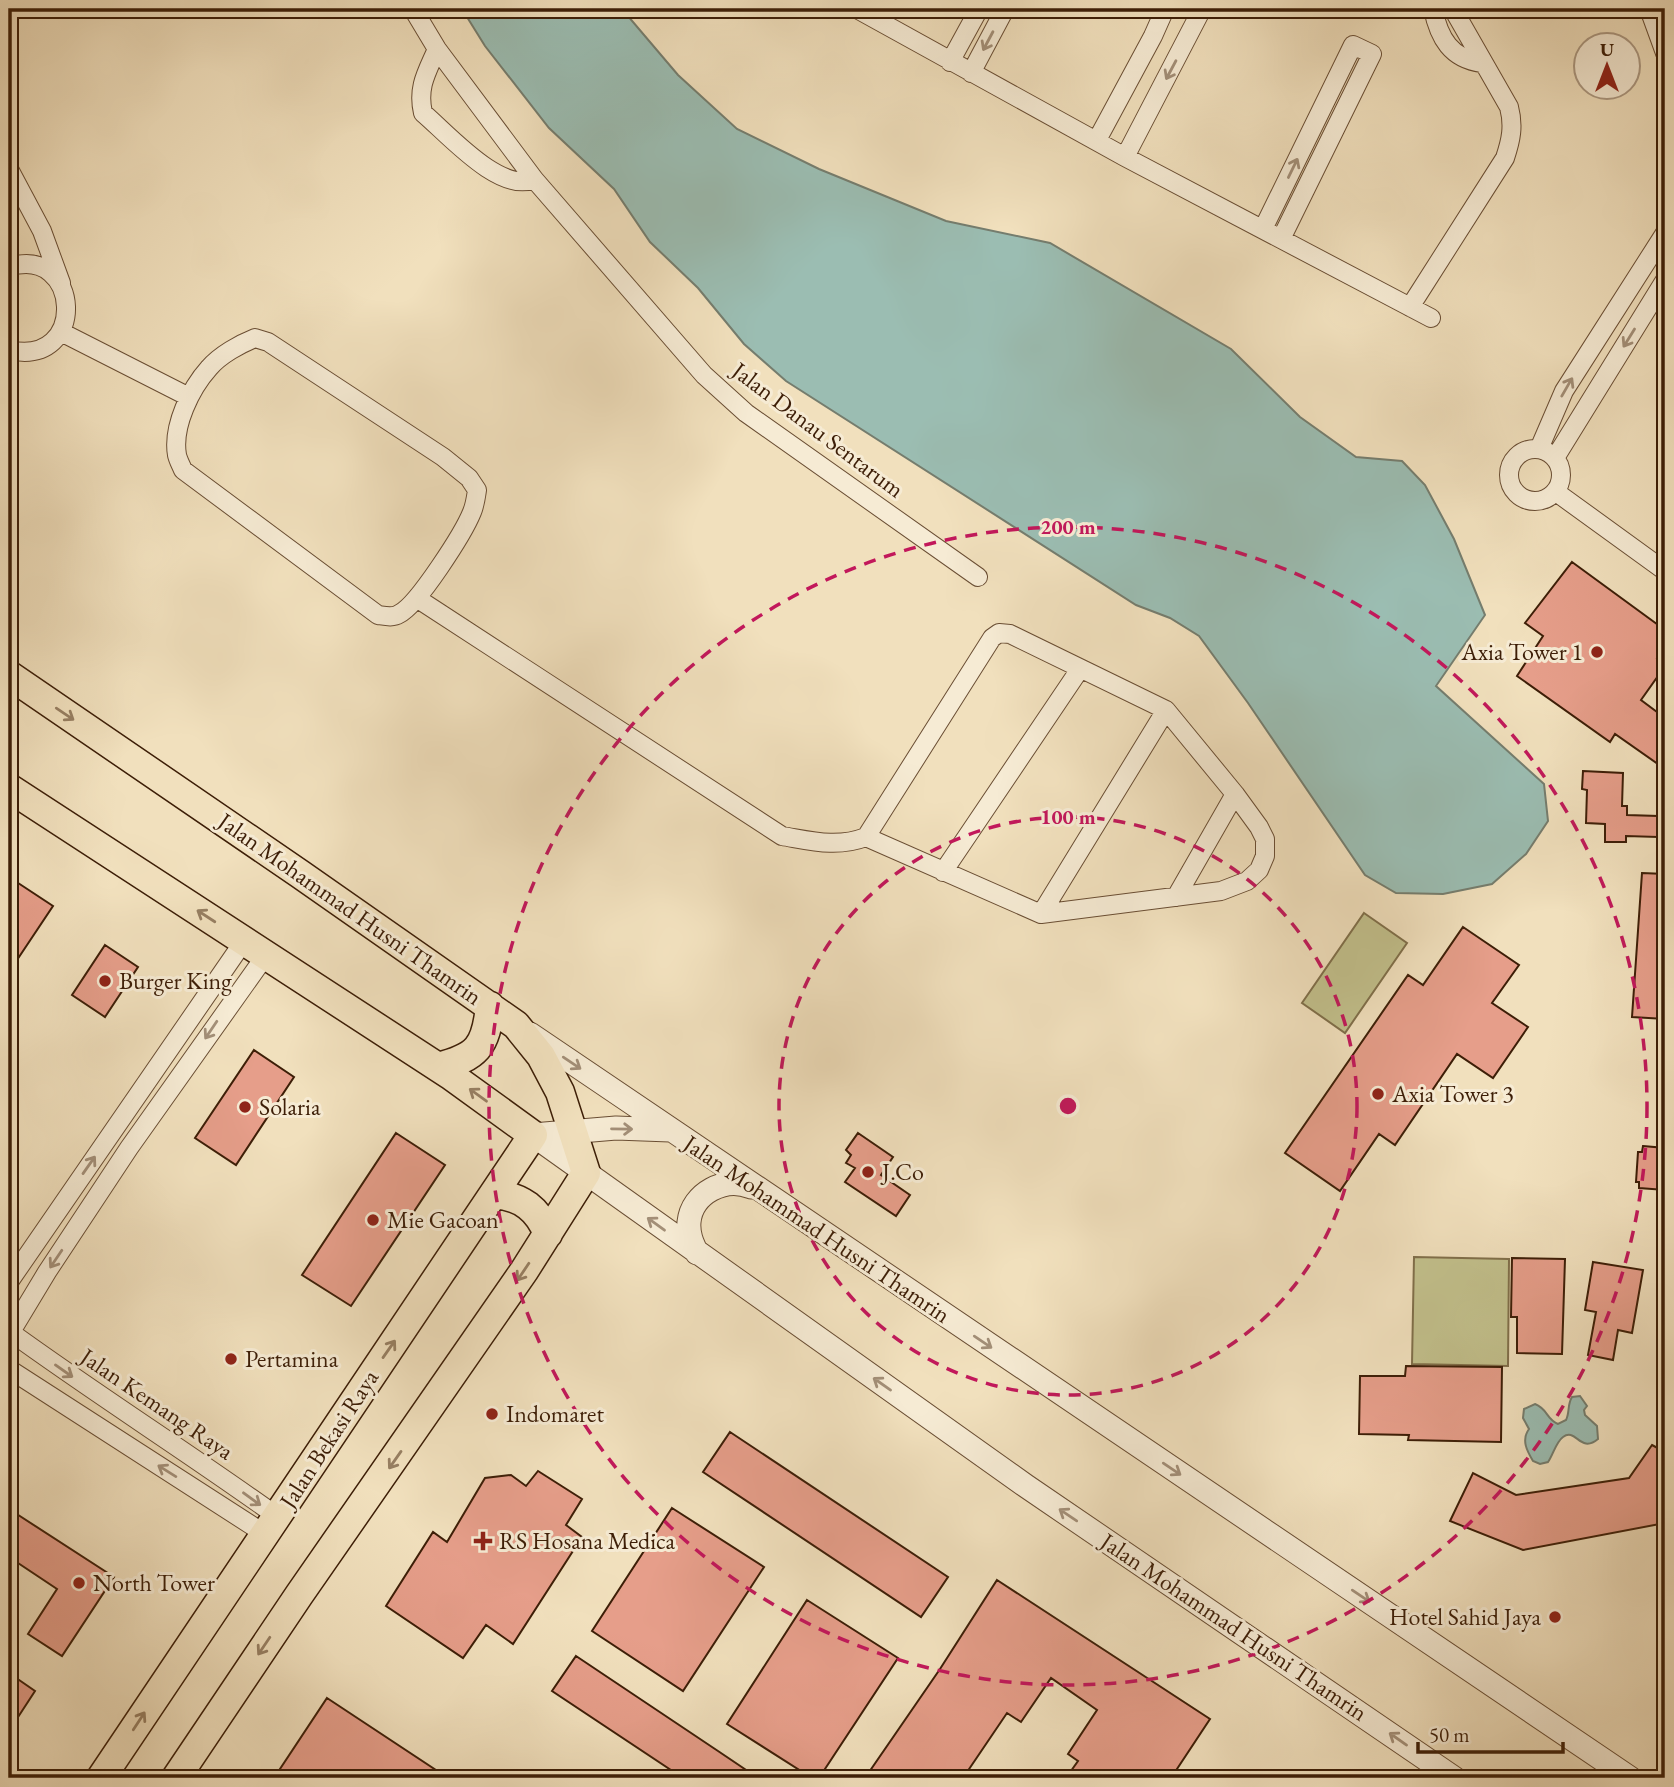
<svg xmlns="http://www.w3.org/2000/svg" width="1674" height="1787" viewBox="0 0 1674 1787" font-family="'EB Garamond',serif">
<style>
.green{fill:#c2c08c;stroke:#806f4a;stroke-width:2}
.water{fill:#9bbdb2;stroke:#757d6e;stroke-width:2}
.building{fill:#e69e8a;stroke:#3d1e07;stroke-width:2}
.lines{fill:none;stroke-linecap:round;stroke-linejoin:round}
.minor-casing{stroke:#6a4e34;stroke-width:20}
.tertiary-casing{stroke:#6a4e34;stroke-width:25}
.primary-casing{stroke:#3d1e07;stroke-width:31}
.minor{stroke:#f6ebd4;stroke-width:18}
.tertiary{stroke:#f6ebd4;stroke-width:23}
.primary{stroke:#f1e0bd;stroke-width:28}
.oneway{stroke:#a38f78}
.oneway2{stroke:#977f62}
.ring{fill:none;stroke:#c2185b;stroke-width:3.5;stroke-dasharray:12 9}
.poi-dot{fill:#8f2418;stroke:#f6ebd4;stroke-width:2.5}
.labels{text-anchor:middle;stroke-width:6;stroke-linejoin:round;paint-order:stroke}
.street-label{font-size:24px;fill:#3d1e07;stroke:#f6ebd4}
.poi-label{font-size:24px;fill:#3d1e07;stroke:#f6ebd4;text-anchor:start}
.centre{fill:#c2185b;stroke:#f6ebd4;stroke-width:3.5}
.ring-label{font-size:21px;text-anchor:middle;font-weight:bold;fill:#c2185b;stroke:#f6ebd4;stroke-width:6;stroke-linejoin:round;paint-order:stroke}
</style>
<rect width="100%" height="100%" fill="#f1e0bd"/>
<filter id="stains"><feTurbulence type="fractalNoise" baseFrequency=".00286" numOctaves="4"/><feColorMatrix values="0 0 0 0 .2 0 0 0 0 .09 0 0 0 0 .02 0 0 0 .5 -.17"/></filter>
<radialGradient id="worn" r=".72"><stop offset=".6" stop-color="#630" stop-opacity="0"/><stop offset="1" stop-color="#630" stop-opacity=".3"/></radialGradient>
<path class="green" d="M1364 913 1407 943 1345 1033 1302 1003Z
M1414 1257 1509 1259 1508 1366 1412 1364Z"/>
<path class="water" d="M462 9H622L678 75 737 129 819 169 946 221 1050 243 1231 349 1300 417 1356 457 1402 461 1425 485 1454 539 1485 615 1436 686 1544 784 1548 821 1526 854 1492 884 1443 894 1396 893 1365 875 1248 703 1199 636 1170 618 1136 605 786 381 744 344 698 288 650 242 614 189 549 128 485 46Z
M1580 1396 1587 1406 1584 1410 1585 1415 1597 1426 1598 1439C1580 1454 1576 1427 1563 1437 1556 1442 1553 1455 1548 1462L1540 1464 1533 1461C1527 1451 1521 1440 1529 1429L1523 1418 1524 1409 1535 1404C1548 1409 1546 1419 1558 1424L1566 1420C1570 1412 1567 1405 1572 1397Z"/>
<path class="building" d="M1572 562 1665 630V646L1657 658 1665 666 1641 700 1665 718V769L1615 734 1610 742 1517 676 1543 636 1525 623Z
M1583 771 1623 773 1622 806H1627V815L1658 816V837L1626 836V842H1605V824L1586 823 1587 790 1582 789Z
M1642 873 1665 874V1019L1632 1017Z
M9 877 53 906 9 972Z
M1463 927 1519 965 1492 1003 1528 1027 1493 1078 1457 1054 1395 1145 1379 1134 1340 1191 1285 1153 1408 975 1423 985Z
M105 945 138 967 105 1017 72 995Z
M254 1050 294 1077 236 1165 195 1138Z
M396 1133 445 1165 351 1306 302 1275Z
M858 1133 893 1157 881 1175 910 1195 896 1216 845 1182 855 1168 846 1163 851 1155 846 1150Z
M1643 1146 1665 1148V1190L1639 1188V1182H1636L1638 1152H1642Z
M1512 1258 1565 1259 1562 1354 1517 1353V1317H1511Z
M1593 1262 1643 1270 1632 1333 1618 1330 1613 1360 1588 1355 1596 1312 1585 1310Z
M1406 1366 1502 1367 1501 1442 1408 1440 1409 1435 1359 1434 1360 1376H1405Z
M730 1432 948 1577 921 1617 703 1472Z
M1652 1445 1665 1452V1523L1523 1550 1450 1521 1473 1473 1516 1495 1629 1478Z
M538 1471 582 1499 566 1525 582 1537 513 1644 486 1625 463 1658 386 1606 433 1532 447 1542 485 1478 511 1475 526 1486Z
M672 1508 764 1567 683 1691 592 1631Z
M9 1509 114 1577 62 1656 28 1634 57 1589 9 1557Z
M997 1580 1210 1719 1171 1778H1066L1078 1761 1068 1754 1097 1710 1051 1678 1021 1722 1007 1713 963 1778H865L940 1669Z
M807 1600 898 1658 819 1778H812L727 1724Z
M576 1656 718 1751 758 1778H683L552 1691Z
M9 1673 35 1691 9 1731Z
M327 1698 448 1778H274Z"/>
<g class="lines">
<g class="minor-casing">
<path id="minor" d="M413 9 437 49 534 179 704 375 746 413 978 577
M857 9 1125 157 1431 318
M1433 9C1439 38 1451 59 1482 63
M1649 9 1665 53
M437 49C427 72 417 87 423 113 448 134 500 194 534 179
M950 62 979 9
M971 73 1005 9
M1097 140 1153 36 1165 9
M1125 157 1202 9
M9 169 42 231 61 283
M1263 229 1353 45 1372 54 1281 239
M9 267C81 244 89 368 9 350
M1410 307 1505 158C1511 140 1514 126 1509 107L1453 9
M61 332 189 397
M255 338 268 342 443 457 469 478 477 490C476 497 475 505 472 512 464 532 418 605 399 614 393 618 385 616 378 615L183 470C181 465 178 460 177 455 172 426 191 388 209 368 220 355 240 344 255 338Z
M1539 449 1564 391 1665 233
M1509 475a26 26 0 1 1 52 0a26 26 0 1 1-52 0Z
M1555 458 1665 280
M1556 492 1665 571
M418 599 782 836C812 841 837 848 866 837L992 638 999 633 1010 634 1166 710 1235 794 1259 827 1265 839V856L1259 870 1247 881 1221 891 1041 914 866 837
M943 872 1080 669
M1176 897 1235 794
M1041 914 1166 710
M9 1282 244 941
M9 1331C97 1395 189 1453 278 1517
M9 1335 47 1272 129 1148 266 955
M9 1369 265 1534"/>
</g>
<g class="tertiary-casing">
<path id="tertiary" d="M530 1034 1630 1778
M533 1135 1026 1486 1454 1778
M533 1135 616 1128 670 1130
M697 1253C692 1243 688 1234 689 1222 692 1193 725 1176 751 1187"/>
</g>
<g class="primary-casing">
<path id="primary" d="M9 675 300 874 516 1025 541 1056 560 1092 586 1173 524 1271 299 1595 176 1778
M9 788 450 1075 533 1135 101 1778
M438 1067C477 1057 486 1047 490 1006
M495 1194C522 1197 538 1209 548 1234"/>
</g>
<use href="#minor" class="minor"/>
<use href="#tertiary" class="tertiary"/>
<use href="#primary" class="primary"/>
</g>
<defs><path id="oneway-shaft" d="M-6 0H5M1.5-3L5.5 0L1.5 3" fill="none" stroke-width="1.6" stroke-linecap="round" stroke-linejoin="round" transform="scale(1.75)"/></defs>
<g class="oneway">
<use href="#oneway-shaft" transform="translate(988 41) rotate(118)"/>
<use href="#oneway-shaft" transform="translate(1171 70) rotate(118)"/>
<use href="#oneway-shaft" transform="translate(1293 168) rotate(-64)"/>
<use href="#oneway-shaft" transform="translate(1629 338) rotate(122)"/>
<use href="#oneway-shaft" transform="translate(1567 387) rotate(-60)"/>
<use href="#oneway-shaft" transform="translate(211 1030) rotate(124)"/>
<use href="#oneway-shaft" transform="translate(572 1063) rotate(34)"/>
<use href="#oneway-shaft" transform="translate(622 1129) rotate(1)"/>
<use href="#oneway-shaft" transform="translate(89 1165) rotate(-55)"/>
<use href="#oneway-shaft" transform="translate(656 1224) rotate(-144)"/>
<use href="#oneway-shaft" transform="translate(56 1259) rotate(124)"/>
<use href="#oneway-shaft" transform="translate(983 1342) rotate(34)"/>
<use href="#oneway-shaft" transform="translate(64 1371) rotate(35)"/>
<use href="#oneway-shaft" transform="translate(882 1384) rotate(-145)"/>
<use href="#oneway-shaft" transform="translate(1172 1469) rotate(34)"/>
<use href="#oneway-shaft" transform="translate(167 1471) rotate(-148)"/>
<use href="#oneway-shaft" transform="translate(252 1499) rotate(36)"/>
<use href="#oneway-shaft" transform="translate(1068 1515) rotate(-146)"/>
<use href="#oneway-shaft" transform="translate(1361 1596) rotate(34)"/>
<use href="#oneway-shaft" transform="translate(1398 1739) rotate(-145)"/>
</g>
<g class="oneway2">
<use href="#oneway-shaft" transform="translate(65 714) rotate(34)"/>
<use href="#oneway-shaft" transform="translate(206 916) rotate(-147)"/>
<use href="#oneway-shaft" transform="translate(478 1095) rotate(-144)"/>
<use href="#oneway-shaft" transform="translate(523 1272) rotate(124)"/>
<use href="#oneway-shaft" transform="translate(389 1349) rotate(-55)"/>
<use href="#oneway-shaft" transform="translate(395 1460) rotate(125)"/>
<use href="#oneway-shaft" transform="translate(264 1646) rotate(124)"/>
<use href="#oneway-shaft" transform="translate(139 1721) rotate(-57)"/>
</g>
<g class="ring">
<circle cx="1068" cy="1106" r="289"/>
<circle cx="1068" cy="1106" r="579"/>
</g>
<g class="poi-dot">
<circle cx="1597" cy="652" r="7"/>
<circle cx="105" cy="981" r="7"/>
<circle cx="1378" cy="1094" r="7"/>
<circle cx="245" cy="1107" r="7"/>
<circle cx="868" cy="1172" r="7"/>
<circle cx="373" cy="1220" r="7"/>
<circle cx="231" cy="1359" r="7"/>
<circle cx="492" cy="1414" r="7"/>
<path d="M479.5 1530.5h7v7h7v7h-7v7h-7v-7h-7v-7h7z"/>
<circle cx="79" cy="1583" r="7"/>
<circle cx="1555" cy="1617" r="7"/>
</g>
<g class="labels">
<g class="street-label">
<text transform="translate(818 430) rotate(37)" y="8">Jalan Danau Sentarum</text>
<text transform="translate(350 909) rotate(35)" y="8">Jalan Mohammad Husni Thamrin</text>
<text transform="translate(817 1229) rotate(34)" y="8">Jalan Mohammad Husni Thamrin</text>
<text transform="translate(157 1404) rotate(34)" y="8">Jalan Kemang Raya</text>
<text transform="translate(329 1439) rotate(-57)" y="8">Jalan Bekasi Raya</text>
<text transform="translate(1234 1627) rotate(34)" y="8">Jalan Mohammad Husni Thamrin</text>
</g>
<g class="poi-label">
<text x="1583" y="660" text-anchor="end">Axia Tower 1</text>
<text x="119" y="989">Burger King</text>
<text x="1392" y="1102">Axia Tower 3</text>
<text x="259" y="1115">Solaria</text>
<text x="882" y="1180">J.Co</text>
<text x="387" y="1228">Mie Gacoan</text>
<text x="245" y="1367">Pertamina</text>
<text x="506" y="1422">Indomaret</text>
<text x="499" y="1549">RS Hosana Medica</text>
<text x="93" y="1591">North Tower</text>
<text x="1541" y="1625" text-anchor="end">Hotel Sahid Jaya</text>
</g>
</g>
<circle cx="1068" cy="1106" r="10" class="centre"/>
<g class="ring-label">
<text x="1068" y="534">200 m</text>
<text x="1068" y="824">100 m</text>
</g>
<rect width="1674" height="1787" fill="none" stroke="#f1e0bd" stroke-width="35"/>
<rect x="10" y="10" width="1653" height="1766" fill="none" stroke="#3d1e07" stroke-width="3.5"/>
<rect x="18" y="18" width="1639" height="1752" fill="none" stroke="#3d1e07" stroke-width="2"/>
<g transform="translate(1607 66)"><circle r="33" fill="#f6ebd4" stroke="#ac9982" stroke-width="2"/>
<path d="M0-5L12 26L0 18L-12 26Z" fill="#8f2418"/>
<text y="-10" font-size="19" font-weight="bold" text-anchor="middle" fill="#3d1e07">U</text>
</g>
<path d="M1418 1742v10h145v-10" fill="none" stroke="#3d1e07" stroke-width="3.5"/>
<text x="1429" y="1742" font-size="21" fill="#3d1e07" stroke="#f6ebd4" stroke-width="5" paint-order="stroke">50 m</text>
<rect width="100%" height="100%" filter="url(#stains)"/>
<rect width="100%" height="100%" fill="url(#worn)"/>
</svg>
